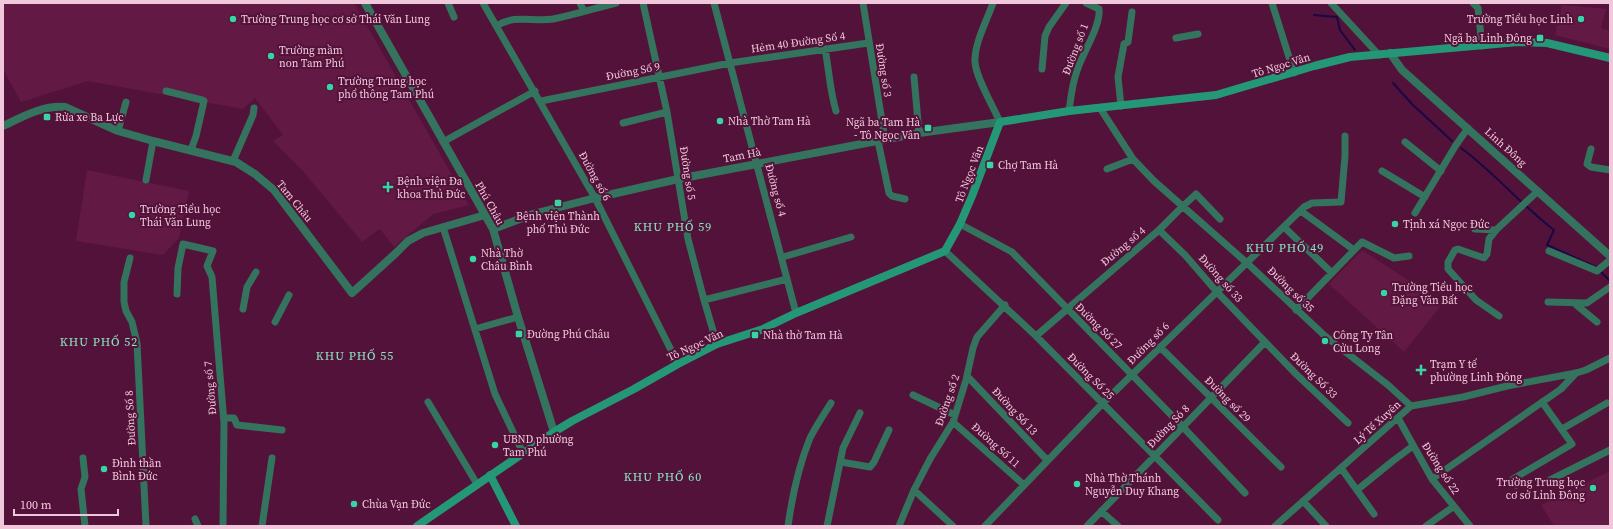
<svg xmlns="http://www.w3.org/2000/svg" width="1613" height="529" viewBox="0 0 1613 529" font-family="'Source Serif 4',serif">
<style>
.built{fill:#621a45}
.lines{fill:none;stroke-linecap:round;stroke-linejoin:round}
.stream{stroke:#1a0745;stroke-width:2}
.minor{stroke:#34735d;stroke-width:7}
.tertiary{stroke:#34735d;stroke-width:8}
.secondary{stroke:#249876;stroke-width:8}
.poi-dot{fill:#37d4a6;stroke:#531239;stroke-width:1.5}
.labels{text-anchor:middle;stroke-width:4;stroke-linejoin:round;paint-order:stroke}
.poi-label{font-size:11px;fill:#f1c8db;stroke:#531239;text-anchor:start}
.street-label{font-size:11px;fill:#f1c8db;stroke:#531239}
.neighbourhood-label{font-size:12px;letter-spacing:1px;fill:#8ae5c3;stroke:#531239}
</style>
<rect width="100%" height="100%" fill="#531239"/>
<path class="built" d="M3 3H354L469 205 433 214 394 247 380 229 362 242 302 170 273 141 283 135 255 98 243 109 88 81 21 102 3 69Z
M1562 5 1606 9 1601 28 1610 31V49L1555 35Z
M87 170 189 191 179 238 163 255 76 241Z
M1362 250 1443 303 1404 352 1329 284Z
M1610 471V526H1554L1541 505Z"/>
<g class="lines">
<path class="stream" d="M1314 15 1337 17 1340 30 1355 50
M1393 83 1412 104 1452 141
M1461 148C1495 173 1521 205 1554 230L1547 245 1596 267 1609 280"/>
<path class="minor" d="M448 3 454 17
M483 3 595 198 678 364
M580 3 584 11
M643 3 667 112 688 239 704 300 717 344
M714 3 796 313
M863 3 885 140
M993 3C987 20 974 44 975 62 976 78 993 106 1000 122
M1272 3 1294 73
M1331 3 1379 55
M1473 3 1478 8 1482 46
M496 26C515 14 533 22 553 19 574 15 595 8 616 3
M1176 38 1198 34
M825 49C829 70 830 91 836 111
M1042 69 1045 36 1049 27 1066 3
M914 77 919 133
M166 91 202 100 204 101 196 136 191 150
M541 101 730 63 868 43
M1121 106 1118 77 1124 44 1128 42 1132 12
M1100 108 1133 159 1154 181 1247 263 1325 336 1388 385 1411 406
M1069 111C1071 97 1072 84 1077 71 1082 54 1101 26 1099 9L1086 3
M623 123 667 112
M118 131 126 102
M878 141 889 193 892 196 905 199
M443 142 535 91
M1405 142 1441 171
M1591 149 1587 164 1591 167 1610 170
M233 161 253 115 254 108
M1107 169 1133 159
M1382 171 1425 197
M146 180 153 141
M1301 211 1354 250
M1415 213 1456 145 1468 128
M960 224 1012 252 1183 427 1245 493
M443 227 495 394 523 453
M1284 227 1332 273
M1475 229 1496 230
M1159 230 1185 255 1217 292 1296 374 1348 423
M945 251 1036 336 1218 520
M1549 251 1597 271 1610 260
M783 257 851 237
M130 258 124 282V302L126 311 132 322 137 343 146 526
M177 294 178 268 183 244 213 251 207 266 212 277 224 423 223 526
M704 300 787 279
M1548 302 1587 303 1610 287
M1574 303 1597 322
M243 309 247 287 256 272
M1296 310 1362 242 1394 258 1409 256
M1499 316 1476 300 1448 269V262L1455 250 1458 249 1484 258 1487 254 1489 239 1496 230 1538 191
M275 322 289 295
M475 329 518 317
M1036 336 1159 230 1183 206 1196 194 1220 219
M1160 347 1281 467
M967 376 1047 460
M913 395 955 415
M428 402 477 484
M224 418H234L237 425 282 430
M1398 418 1432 479 1470 526
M953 422 1024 485
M1562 429 1607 403
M83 458 85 477 81 489 85 526
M841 462 870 467 874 462 889 430
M1341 468 1374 514
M1432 479 1561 389 1576 373
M1550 480 1610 450
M1516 485 1513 479 1572 444 1542 402
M914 490 953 526
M1357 490 1394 460 1413 446
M1303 501 1326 526
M1101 511 1118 526
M195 519 198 526
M262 526 272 458
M788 526C792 497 799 465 810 438 816 426 824 414 831 403
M827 526 843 448 860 413
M899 526 914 490 930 459 953 422 966 380 973 348 977 337 1005 305
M985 526 1102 404 1304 207 1312 203 1341 202 1345 156V136
M1087 526 1265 342
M1275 526 1411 406 1463 397 1507 386 1576 373 1586 370 1610 358
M1426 526 1453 507"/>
<path class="tertiary" d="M365 3 493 229 518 317 554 432
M1390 53 1402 70 1610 256
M3 126C22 117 43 105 65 107L118 131 153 141 236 162 255 174 274 190 352 293 396 253 408 241 423 233 485 215
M493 229 533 214 595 198 678 179 919 133 1000 122"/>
<path class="secondary" d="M490 475 516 526
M417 526 554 432 572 421 634 389 678 364 717 344 763 329 796 313 945 251 960 224 972 196 1000 122 1069 111 1216 95 1314 66 1350 57 1518 42 1547 43 1610 58"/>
</g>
<g class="poi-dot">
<circle cx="233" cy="19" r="4"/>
<circle cx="1581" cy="19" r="4"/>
<rect x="1536" y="34" width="8" height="8" rx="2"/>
<circle cx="271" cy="56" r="4"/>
<circle cx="330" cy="87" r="4"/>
<rect x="43" y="113" width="8" height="8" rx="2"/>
<circle cx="720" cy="121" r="4"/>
<rect x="924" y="124" width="8" height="8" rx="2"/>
<rect x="986" y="161" width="8" height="8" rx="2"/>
<path d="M386 181h4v4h4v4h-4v4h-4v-4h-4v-4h4z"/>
<rect x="554" y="199" width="8" height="8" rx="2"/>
<circle cx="132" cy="215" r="4"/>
<circle cx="1395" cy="224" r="4"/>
<circle cx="473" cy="259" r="4"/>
<circle cx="1384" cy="293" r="4"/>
<rect x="515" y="330" width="8" height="8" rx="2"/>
<rect x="751" y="331" width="8" height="8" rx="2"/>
<circle cx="1325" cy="341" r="4"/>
<path d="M1419 364h4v4h4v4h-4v4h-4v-4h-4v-4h4z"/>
<circle cx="495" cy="445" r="4"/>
<circle cx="104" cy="469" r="4"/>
<circle cx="1077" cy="484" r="4"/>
<circle cx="1593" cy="488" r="4"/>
<circle cx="354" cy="504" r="4"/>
</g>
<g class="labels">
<g class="poi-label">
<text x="241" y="23">Trường Trung học cơ sở Thái Văn Lung</text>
<text x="1573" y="23" text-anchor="end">Trường Tiểu học Linh</text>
<text x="1532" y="42" text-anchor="end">Ngã ba Linh Đông</text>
<text x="279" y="54">Trường mầm<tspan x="279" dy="13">non Tam Phú</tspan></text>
<text x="338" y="85">Trường Trung học<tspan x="338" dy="13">phổ thông Tam Phú</tspan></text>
<text x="55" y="121">Rửa xe Ba Lực</text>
<text x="728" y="125">Nhà Thờ Tam Hà</text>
<text x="920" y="126" text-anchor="end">Ngã ba Tam Hà<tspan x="920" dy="13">- Tô Ngọc Vân</tspan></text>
<text x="998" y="169">Chợ Tam Hà</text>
<text x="397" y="185">Bệnh viện Đa<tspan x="397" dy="13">khoa Thủ Đức</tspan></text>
<text x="140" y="213">Trường Tiểu học<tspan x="140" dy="13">Thái Văn Lung</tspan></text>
<text x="558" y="220" text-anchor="middle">Bệnh viện Thành<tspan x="558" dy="13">phố Thủ Đức</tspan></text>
<text x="1403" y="228">Tịnh xá Ngọc Đức</text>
<text x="481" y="257">Nhà Thờ<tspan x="481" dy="13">Châu Bình</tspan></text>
<text x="1392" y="291">Trường Tiểu học<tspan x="1392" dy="13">Đặng Văn Bất</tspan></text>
<text x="527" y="338">Đường Phú Châu</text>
<text x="763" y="339">Nhà thờ Tam Hà</text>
<text x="1333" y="339">Công Ty Tân<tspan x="1333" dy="13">Cửu Long</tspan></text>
<text x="1430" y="368">Trạm Y tế<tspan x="1430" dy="13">phường Linh Đông</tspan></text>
<text x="503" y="443">UBND phường<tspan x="503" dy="13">Tam Phú</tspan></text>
<text x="112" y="467">Đình thần<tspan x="112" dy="13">Bình Đức</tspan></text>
<text x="1085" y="482">Nhà Thờ Thánh<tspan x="1085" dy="13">Nguyễn Duy Khang</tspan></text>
<text x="1585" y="486" text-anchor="end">Trường Trung học<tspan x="1585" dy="13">cơ sở Linh Đông</tspan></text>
<text x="362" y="508">Chùa Vạn Đức</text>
</g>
<g class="street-label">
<text transform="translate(798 42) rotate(-8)" y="4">Hẻm 40 Đường Số 4</text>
<text transform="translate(1075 49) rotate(-69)" y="4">Đường số 1</text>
<text transform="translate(1281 65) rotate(-17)" y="4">Tô Ngọc Vân</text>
<text transform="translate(884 70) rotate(81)" y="4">Đường số 3</text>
<text transform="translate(633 71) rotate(-11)" y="4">Đường Số 9</text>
<text transform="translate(1506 147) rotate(42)" y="4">Linh Đông</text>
<text transform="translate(742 155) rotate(-11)" y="4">Tam Hà</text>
<text transform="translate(688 173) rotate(81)" y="4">Đường số 5</text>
<text transform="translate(969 174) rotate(-69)" y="4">Tô Ngọc Vân</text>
<text transform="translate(595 176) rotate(61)" y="4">Đường số 6</text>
<text transform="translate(776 190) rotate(75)" y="4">Đường số 4</text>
<text transform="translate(295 201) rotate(51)" y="4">Tam Châu</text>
<text transform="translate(490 203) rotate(61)" y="4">Phú Châu</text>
<text transform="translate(1123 246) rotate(-40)" y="4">Đường số 4</text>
<text transform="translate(1221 278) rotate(48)" y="4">Đường số 33</text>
<text transform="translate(1291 289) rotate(44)" y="4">Đường số 35</text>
<text transform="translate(1099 326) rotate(45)" y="4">Đường Số 27</text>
<text transform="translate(1148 343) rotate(-45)" y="4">Đường số 6</text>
<text transform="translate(695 345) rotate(-25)" y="4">Tô Ngọc Vân</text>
<text transform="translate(1314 375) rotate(44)" y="4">Đường Số 33</text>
<text transform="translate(1091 376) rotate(45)" y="4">Đường Số 25</text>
<text transform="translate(210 388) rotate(-95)" y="4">Đường số 7</text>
<text transform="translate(1228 399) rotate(45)" y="4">Đường số 29</text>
<text transform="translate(947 400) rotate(-71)" y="4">Đường số 2</text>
<text transform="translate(1015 411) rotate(47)" y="4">Đường Số 13</text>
<text transform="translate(130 418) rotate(-93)" y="4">Đường Số 8</text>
<text transform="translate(1377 422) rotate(-42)" y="4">Lý Tế Xuyên</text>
<text transform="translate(1168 426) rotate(-46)" y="4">Đường Só 8</text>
<text transform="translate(996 445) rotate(42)" y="4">Đường Số 11</text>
<text transform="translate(1441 468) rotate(57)" y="4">Đường số 22</text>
</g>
<g class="neighbourhood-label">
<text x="673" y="231">KHU PHỐ 59</text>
<text x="1285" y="252">KHU PHỐ 49</text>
<text x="99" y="346">KHU PHỐ 52</text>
<text x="355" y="360">KHU PHỐ 55</text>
<text x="663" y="481">KHU PHỐ 60</text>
</g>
</g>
<rect width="1613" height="529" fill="none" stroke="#f1c8db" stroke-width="8"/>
<path d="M14 509v6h104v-6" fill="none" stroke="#f1c8db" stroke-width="2"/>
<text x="20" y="509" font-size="12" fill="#f1c8db" stroke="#531239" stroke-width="3" paint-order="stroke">100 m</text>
</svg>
